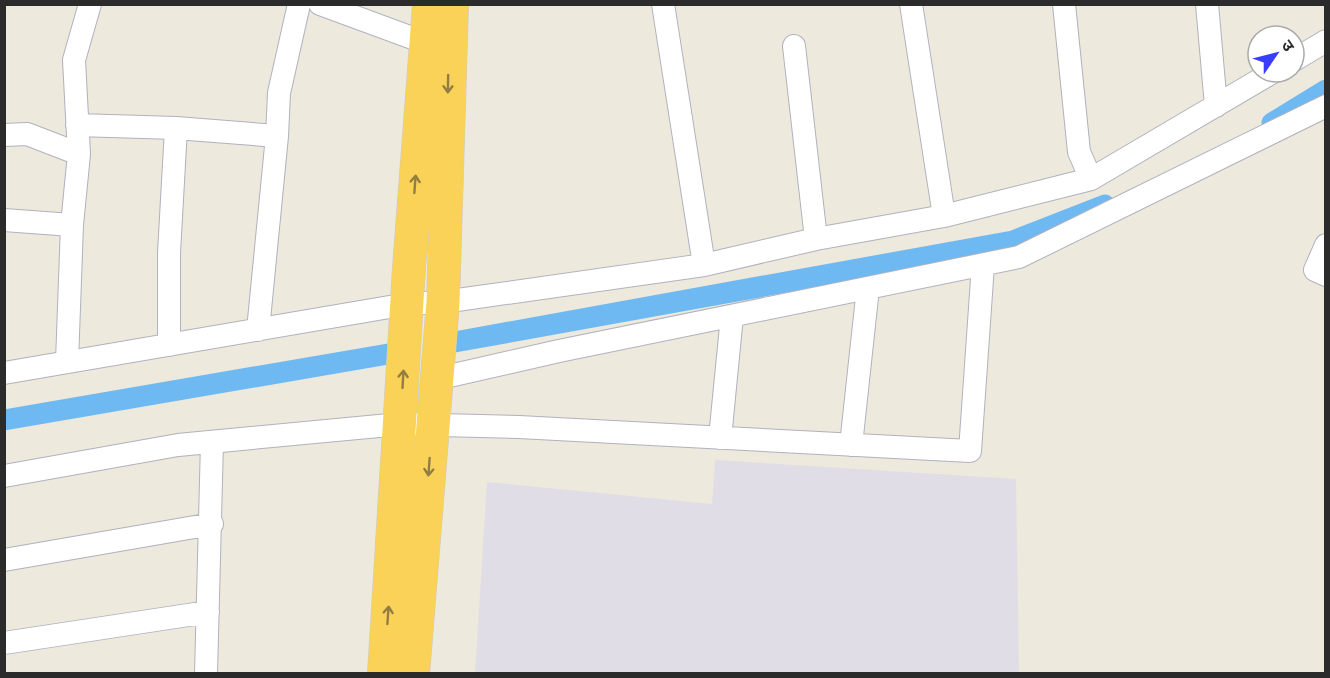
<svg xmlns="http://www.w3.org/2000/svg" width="1330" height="678" viewBox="0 0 1330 678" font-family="Overpass,'Noto Sans Devanagari',sans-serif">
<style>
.industrial{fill:#e1dde6}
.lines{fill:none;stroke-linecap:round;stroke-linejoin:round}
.canal{stroke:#6eb9f1;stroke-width:21}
.minor-casing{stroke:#b1b1bf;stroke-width:24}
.trunk-casing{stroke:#ccc;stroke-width:34}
.minor{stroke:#fff;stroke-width:22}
.trunk{stroke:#fad258;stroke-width:33}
.oneway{stroke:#927e42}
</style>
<rect width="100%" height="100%" fill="#ede9dd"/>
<path class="industrial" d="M715 460 1016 479 1019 673H475L487 482 712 504Z"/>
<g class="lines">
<path class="canal" d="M1272 123 1326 90
M449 343 1013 241 1105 205
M4 420 394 353"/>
<g class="minor-casing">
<path id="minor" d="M320 4 426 43 438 44
M663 4 704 265
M911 4 944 216
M1064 4 1079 152 1091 179
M1207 4 1216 106
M794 46 816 239
M1294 60 1326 41
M77 125 176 128 277 136 258 330
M4 135 27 134 79 154 74 60 90 4
M277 136 279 93 299 4
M4 220 72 225
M1326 245 1315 270 1326 275
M169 345V253L176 128
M67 362 72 225 79 154
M4 373 407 304 443 302 704 265 816 239 944 216 1091 179 1273 72
M436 379 559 351 1019 257 1326 106
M720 438 732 316
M851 445 868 288
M4 476 178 445 400 424 519 427 970 451 983 265
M4 560 212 524
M4 643 208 612
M206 674 212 442"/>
</g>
<g class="trunk-casing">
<path id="trunk" d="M384 674 409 268 429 4
M413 674 443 302 452 4"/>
</g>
<use href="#minor" class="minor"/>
<use href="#trunk" class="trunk"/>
</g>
<defs><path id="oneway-shaft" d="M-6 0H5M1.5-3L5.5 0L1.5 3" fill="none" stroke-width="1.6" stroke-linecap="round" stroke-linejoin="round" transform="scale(1.5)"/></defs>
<g class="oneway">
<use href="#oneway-shaft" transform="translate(448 84) rotate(91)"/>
<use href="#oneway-shaft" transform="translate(415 184) rotate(-86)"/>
<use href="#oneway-shaft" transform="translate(403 379) rotate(-87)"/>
<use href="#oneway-shaft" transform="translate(429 467) rotate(94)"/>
<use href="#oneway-shaft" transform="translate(388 615) rotate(-86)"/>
</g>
<rect width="1330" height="678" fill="none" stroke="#2b2b2b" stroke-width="12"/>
<g transform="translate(1276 54) rotate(55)"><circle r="28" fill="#ffffff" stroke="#aaaaaa" stroke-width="1.5"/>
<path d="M0-4.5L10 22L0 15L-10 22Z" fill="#393efe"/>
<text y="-9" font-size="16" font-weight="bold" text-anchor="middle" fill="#2b2b2b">उ</text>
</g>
</svg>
